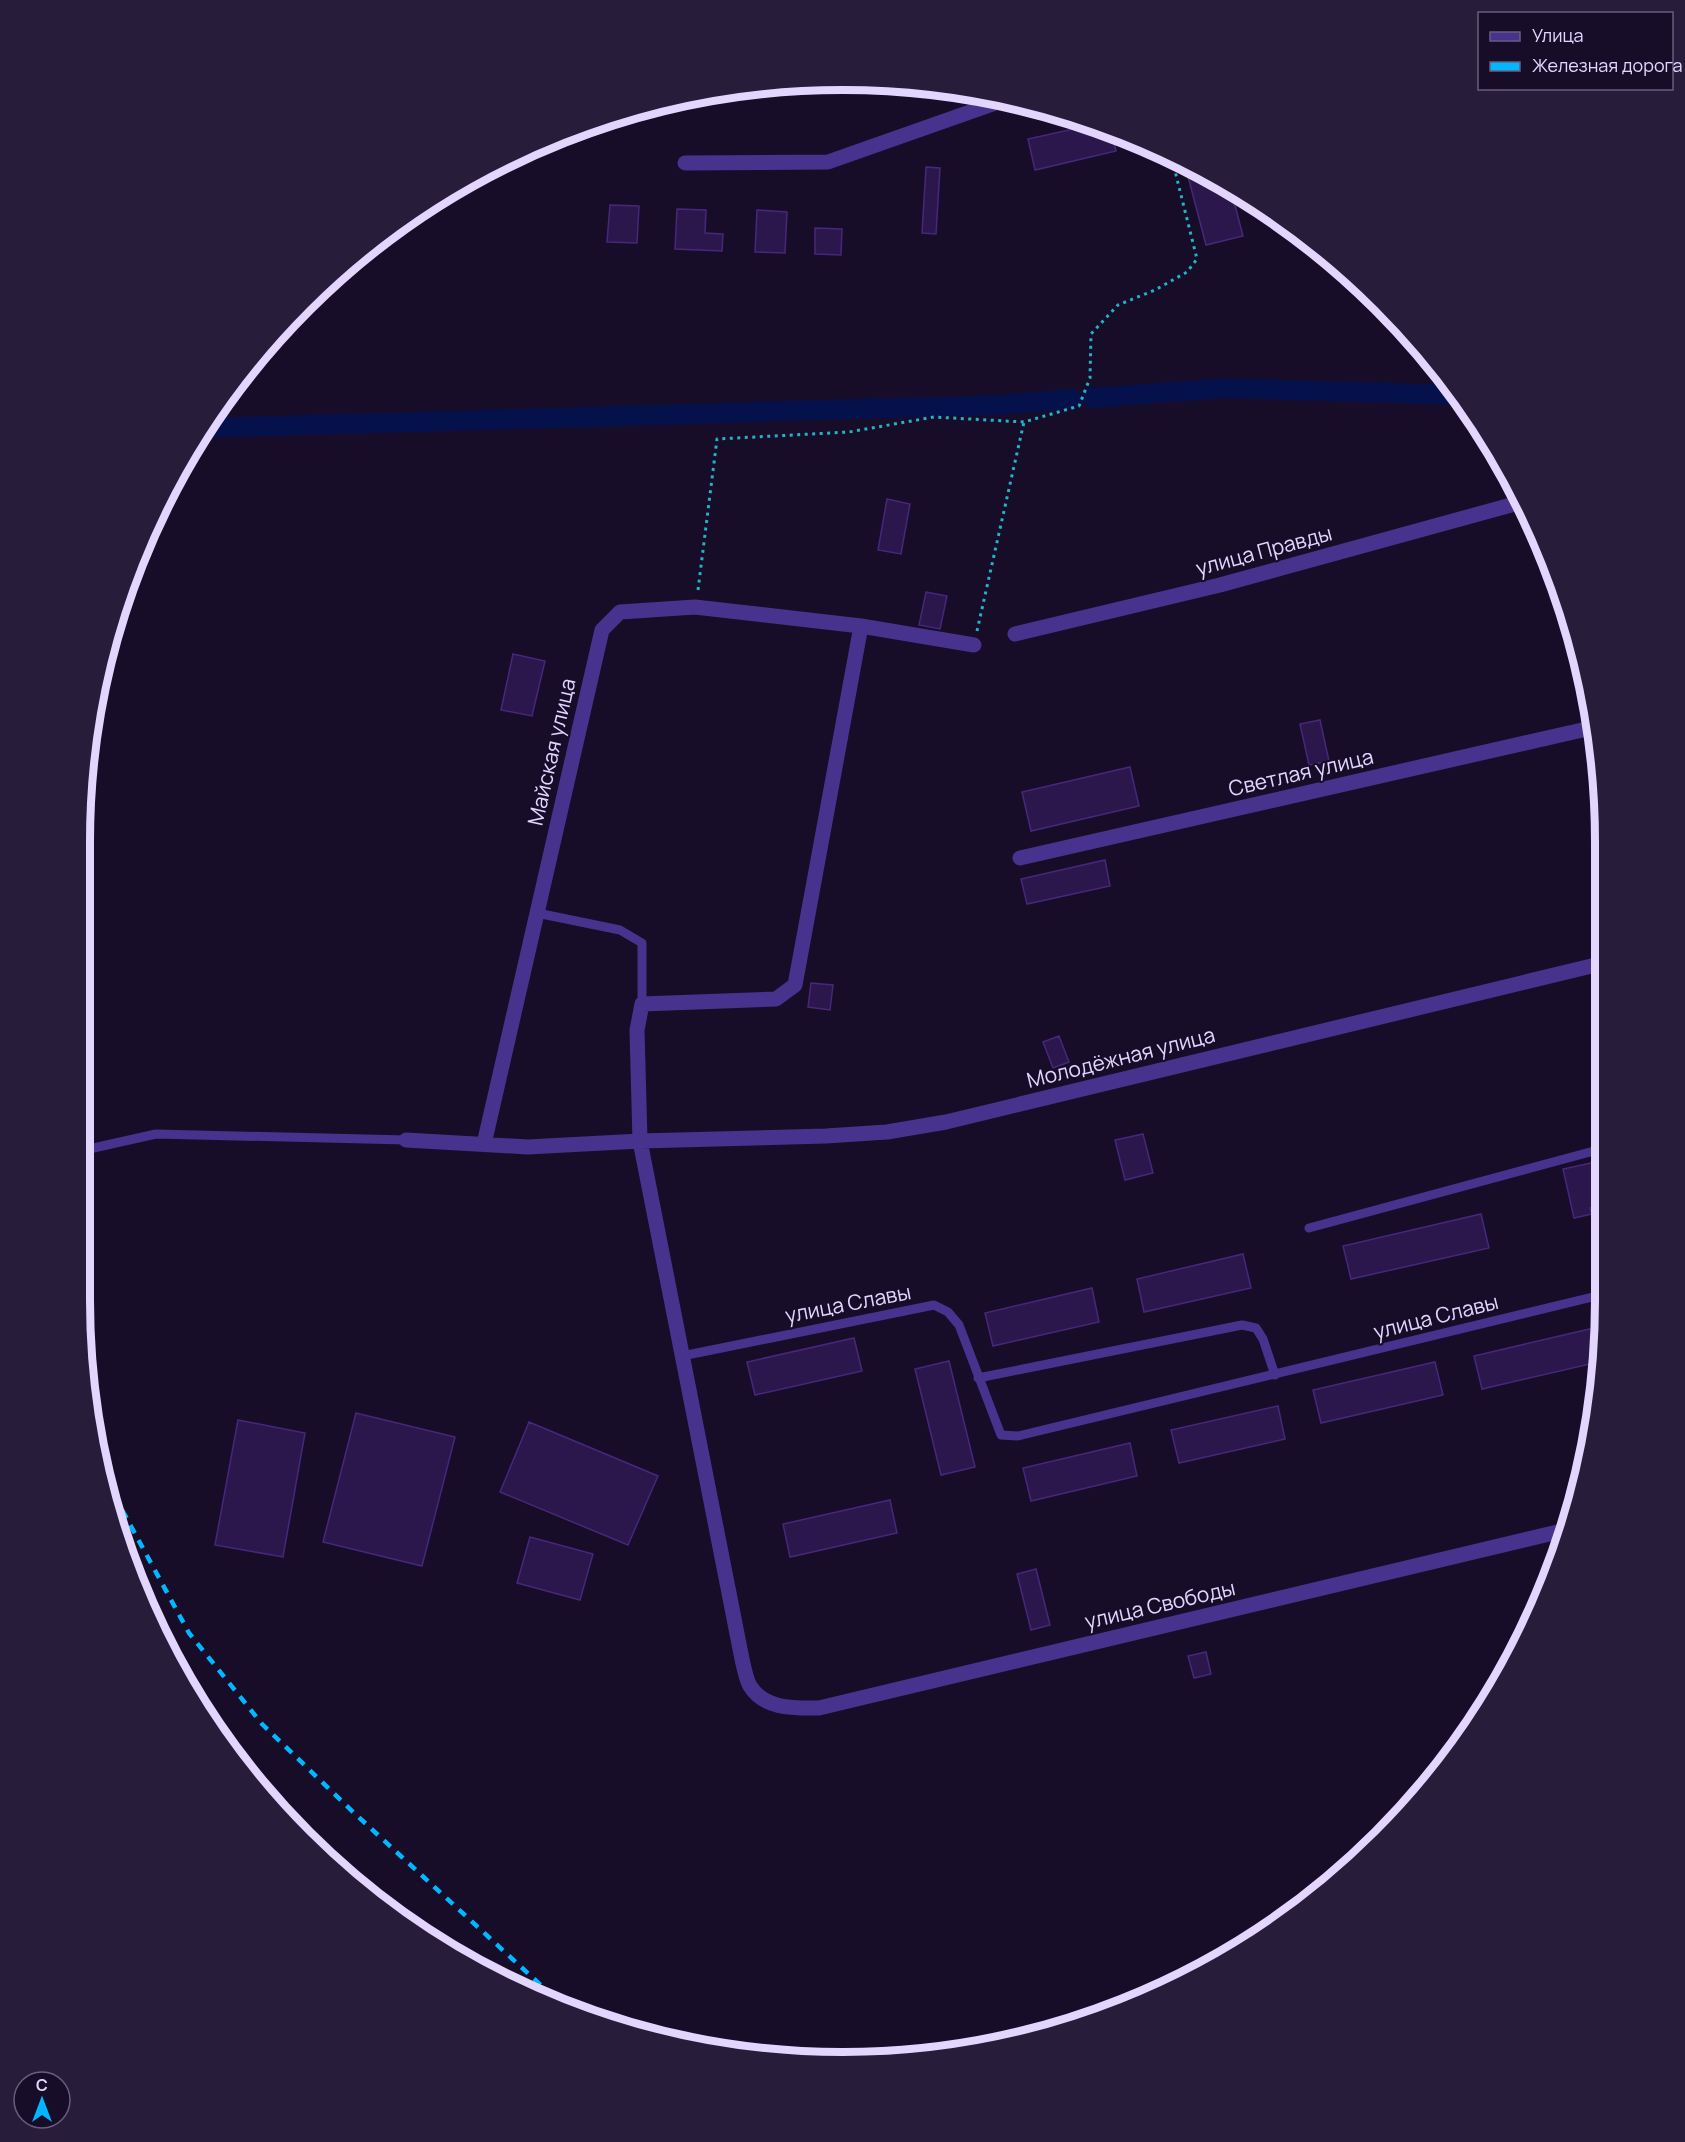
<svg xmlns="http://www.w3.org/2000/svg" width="1685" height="2142" viewBox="0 0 1685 2142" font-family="Manrope,sans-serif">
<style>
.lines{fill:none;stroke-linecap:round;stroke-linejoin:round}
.canal{stroke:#05114b;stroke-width:20}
.building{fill:#2c174c;stroke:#47277b;stroke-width:1.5}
.path{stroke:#23b2c6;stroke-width:3;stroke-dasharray:3 4.5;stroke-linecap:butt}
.service{stroke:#47338d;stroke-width:9}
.minor{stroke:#47338d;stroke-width:15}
.rail{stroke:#02b7ff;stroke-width:4.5;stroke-dasharray:9 8;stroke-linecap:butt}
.labels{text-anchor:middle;stroke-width:4.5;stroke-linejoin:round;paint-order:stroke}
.street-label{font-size:21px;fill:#e2d6ff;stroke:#170d29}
.rim{fill:none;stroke:#e2d6ff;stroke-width:8}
</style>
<rect width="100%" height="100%" fill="#170d29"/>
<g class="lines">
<path class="canal" d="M1092 398 1225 388 1456 395
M204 428 997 405 1072 399"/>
</g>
<path class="building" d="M1091 125 1112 133 1116 151 1035 170 1028 139Z
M1184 161 1231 190 1243 236 1206 245Z
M926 167 940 168 936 234 922 233Z
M610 205 639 206 637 243 607 242Z
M677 209 706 210 705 233 723 234 722 251 675 249Z
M757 210 787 212 785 253 755 252Z
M815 228 842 229 841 255 815 254Z
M887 499 910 504 901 554 878 550Z
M926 592 947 596 940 629 919 625Z
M513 654 545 661 532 716 501 710Z
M1320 720 1329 761 1309 765 1300 724Z
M1130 767 1139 806 1031 831 1022 792Z
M1105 860 1110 886 1027 904 1021 879Z
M811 983 833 985 830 1010 808 1007Z
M1059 1036 1069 1062 1053 1068 1043 1042Z
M1143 1134 1153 1173 1125 1180 1115 1140Z
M1605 1160V1204L1590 1208 1592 1214 1574 1218 1563 1169Z
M1481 1214 1489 1248 1351 1279 1343 1246Z
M1243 1254 1251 1288 1144 1312 1137 1279Z
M1092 1288 1099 1322 993 1346 985 1313Z
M1594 1328 1600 1354 1599 1362 1482 1389 1474 1356Z
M854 1338 862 1371 755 1395 747 1362Z
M949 1361 975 1467 941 1475 915 1369Z
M1435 1362 1443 1395 1321 1423 1313 1390Z
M1278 1406 1285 1439 1179 1463 1171 1430Z
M356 1413 455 1437 422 1566 323 1542Z
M238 1420 305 1433 283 1557 215 1545Z
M529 1422 658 1476 628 1545 500 1492Z
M1130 1443 1137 1476 1031 1501 1023 1468Z
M890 1500 897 1533 790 1557 783 1524Z
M530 1537 593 1554 580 1600 517 1583Z
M1036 1569 1050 1625 1031 1630 1017 1574Z
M1206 1652 1211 1674 1194 1678 1188 1656Z"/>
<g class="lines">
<path class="path" d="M698 590 717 439 849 432 934 417 1024 422 1079 406 1090 378 1091 334 1118 305 1155 290 1187 272 1197 259 1171 155
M977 631 1024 422"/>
<path class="service" d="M537 913 620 930 642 943V1004
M80 1151 156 1134 406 1140
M1309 1228 1605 1148
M682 1356 934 1305 948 1312 959 1325 1001 1435 1018 1436 1605 1294
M978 1378 1242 1325 1256 1328 1263 1339 1275 1375"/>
<path class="minor" d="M685 163 828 162 1004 100
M861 626 974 645
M1015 634 1220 585 1522 502
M1020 858 1591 728
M406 1140 528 1147 640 1141 826 1136 887 1132 946 1122 1604 963
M484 1144 602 630 620 612 695 607 861 626 795 985 776 999 642 1004 637 1030 640 1141 742 1659C744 1668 746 1679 750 1686 765 1710 795 1708 819 1708L1566 1530"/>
<path class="rail" d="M81 891 88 756
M80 1096 87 1284 85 1339
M90 1329 93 1386
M93 1378 99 1430 120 1506 189 1633 262 1724 352 1811 558 2001"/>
</g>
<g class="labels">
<g class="street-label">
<text transform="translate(1264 551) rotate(-15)" y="7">улица Правды</text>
<text transform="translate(552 752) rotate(-77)" y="7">Майская улица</text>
<text transform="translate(1301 773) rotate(-13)" y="7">Светлая улица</text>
<text transform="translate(1121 1058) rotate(-14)" y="7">Молодёжная улица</text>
<text transform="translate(848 1304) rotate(-11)" y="7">улица Славы</text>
<text transform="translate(1436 1317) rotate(-14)" y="7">улица Славы</text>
<text transform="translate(1160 1605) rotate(-13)" y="7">улица Свободы</text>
</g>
</g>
<path d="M0 0H1685V2142H0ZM842 90H843A752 752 0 0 1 1595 842V1300A752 752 0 0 1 843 2052H842A752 752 0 0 1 90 1300V842A752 752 0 0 1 842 90Z" fill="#271d3a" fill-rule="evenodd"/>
<path class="rim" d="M842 90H843A752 752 0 0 1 1595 842V1300A752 752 0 0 1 843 2052H842A752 752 0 0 1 90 1300V842A752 752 0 0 1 842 90Z"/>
<rect x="1478" y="12" width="195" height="78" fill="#170d29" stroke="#685d7f" stroke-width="1.5"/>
<rect x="1490" y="32" width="30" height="9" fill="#47338d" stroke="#685d7f" stroke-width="1.5"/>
<text x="1532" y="42" font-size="18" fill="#e2d6ff">Улица</text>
<rect x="1490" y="62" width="30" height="9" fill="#02b7ff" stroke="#685d7f" stroke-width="1.5"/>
<text x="1532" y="72" font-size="18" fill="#e2d6ff">Железная дорога</text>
<g transform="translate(42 2100)"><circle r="28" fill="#170d29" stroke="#685d7f" stroke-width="1.5"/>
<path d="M0-4.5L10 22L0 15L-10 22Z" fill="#02b7ff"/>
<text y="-9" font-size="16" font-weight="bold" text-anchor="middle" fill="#e2d6ff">С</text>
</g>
</svg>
